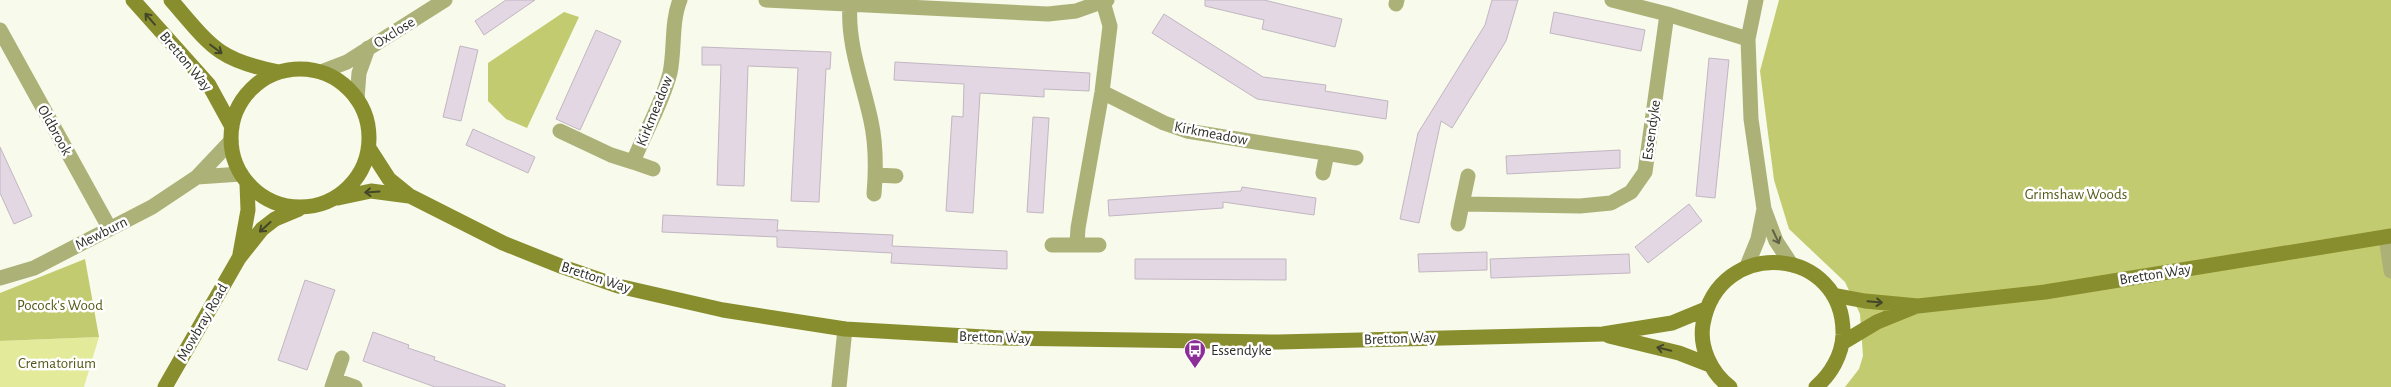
<svg xmlns="http://www.w3.org/2000/svg" width="2391" height="387" viewBox="0 0 2391 387" font-family="'Alegreya Sans',sans-serif">
<style>
.green{fill:#e3eb9b}
.forest{fill:#c3cb70}
.building{fill:#e2d7e3;stroke:#c1b6c2}
.lines{fill:none;stroke-linecap:round;stroke-linejoin:round}
.street{stroke:#acb177;stroke-width:15}
.secondary{stroke:#888e2d;stroke-width:15}
.oneway{stroke:#444629}
.oneway2{stroke:#606248}
.labels{text-anchor:middle;stroke-width:5;stroke-linejoin:round;paint-order:stroke}
.street-label{font-size:15px;fill:#2d2e28;stroke:#fff}
.park-label{font-size:15px;fill:#565a18;stroke:#fff}
.poi-label{font-size:15px;fill:#2d2e28;stroke:#fff;text-anchor:start}
</style>
<rect width="100%" height="100%" fill="#f8faeb"/>
<path class="green" d="M99 337 84 387H0V341Z"/>
<path class="forest" d="M1779 0H2391V387H1845L1859 369 1863 356 1860 314 1845 282 1789 229 1774 180 1760 71Z
M564 12 579 17 527 128 506 119 488 101V63Z
M85 259 99 337 0 341V293Z"/>
<path class="building" d="M506 0H535L484 35 475 21Z
M1205 0H1264L1342 19 1335 47 1262 29 1264 20 1205 6Z
M1492 0H1518L1506 41 1452 128 1441 121 1419 223 1400 219 1418 133 1485 25Z
M1554 12 1645 30 1641 51 1550 33Z
M1164 14 1263 77 1326 85 1325 91 1388 101 1386 119 1257 99 1152 33Z
M596 30 621 41 580 130 556 119Z
M460 46 478 50 461 121 443 117Z
M702 47 831 52 830 69H826L819 202 791 201 798 68 748 66 744 186 717 185 721 65H702Z
M1709 58 1729 60 1715 198 1696 196Z
M895 62 1090 73 1089 91 1044 89V97L980 93 973 213 946 211 952 116 963 117 964 84 894 80Z
M1033 117 1049 118 1043 213 1027 212Z
M473 129 535 157 528 173 466 145Z
M0 147 32 216 14 224 0 193Z
M1620 150V168L1507 174 1506 156Z
M1242 187 1316 198 1314 215 1223 202V208L1109 216 1108 200 1241 191Z
M1689 204 1702 221 1648 263 1635 247Z
M663 215 778 220 777 232 778 230 893 235 892 246 1007 251V269L891 263 892 253 777 247V237L662 232Z
M1487 252V270L1419 272 1418 254Z
M1629 254 1630 273 1491 278 1490 259Z
M1135 259H1286V280L1135 279Z
M305 280 335 290 307 370 278 360Z
M373 332 409 345 408 348 435 357 434 360 505 385V387H435L363 361Z"/>
<g class="lines">
<path class="street" d="M766 0 1048 14 1076 11 1107 0
M1612 0 1667 14
M1756 0 1748 39 1751 119 1764 209 1776 241 1791 264
M1396 4 1397 0
M850 5C847 44 863 83 871 121 876 144 876 171 874 194
M0 30 110 229
M321 72 347 62 445 0
M1102 92 1164 123 1187 131 1356 158
M357 99 359 73 368 48
M560 131 611 155 633 162
M653 169 633 162C645 132 662 104 670 73 675 49 671 22 680 0
M1323 173 1327 153
M876 175 896 176
M1468 176 1462 204 1580 206 1611 203 1631 192 1645 172 1667 14 1748 39
M197 177 241 174
M1458 224 1462 204
M2386 237 2391 271
M1077 244 1078 228 1102 92 1110 26 1103 2
M1052 245H1099
M1747 266 1758 239 1764 209
M0 278 34 268 152 207 197 177 231 141
M335 380 355 387
M332 387 342 358
M839 387 845 329"/>
<path class="secondary" d="M133 0 209 85 232 127
M171 0C211 46 217 60 279 72
M231 138a69 69 0 1 1 138 0a69 69 0 1 1-138 0Z
M369 148 389 179 410 196 503 243 563 267 618 286 723 310 845 329 1002 338 1278 342 1603 334 1672 323 1706 309
M338 198 371 191 409 196
M240 254 248 210 247 184
M1833 295 1865 301 1918 306 2045 292 2391 236
M1609 336 1679 353 1710 365
M1842 343 1877 322 1914 307
M165 387 239 258 262 229 275 219 299 209
M1730 387C1711 373 1699 347 1703 324 1719 235 1845 246 1843 335 1842 355 1831 374 1816 387"/>
</g>
<defs><path id="oneway-shaft" d="M-6 0H5M1.5-3L5.5 0L1.5 3" fill="none" stroke-width="1.6" stroke-linecap="round" stroke-linejoin="round" transform="scale(1.25)"/></defs>
<g class="oneway">
<use href="#oneway-shaft" transform="translate(150 19) rotate(-131)"/>
<use href="#oneway-shaft" transform="translate(216 49) rotate(37)"/>
<use href="#oneway-shaft" transform="translate(372 192) rotate(176)"/>
<use href="#oneway-shaft" transform="translate(265 227) rotate(138)"/>
<use href="#oneway-shaft" transform="translate(1875 302) rotate(5)"/>
<use href="#oneway-shaft" transform="translate(1664 349) rotate(-166)"/>
</g>
<use class="oneway2" href="#oneway-shaft" transform="translate(1776 237) rotate(65)"/>
<defs>
<g id="bus-pin" transform="scale(1.125)"><path d="M0 17L-7.5 6A9.5 9.5 0 1 1 7.5 6Z" fill="#8c2e98" stroke="#fff"/><path d="M-5-6H5V4H4V6H2V4H-2V6H-4V4H-5ZM-3.5-4V0h7V-4ZM-3.5 1.2v1.5H-2V1.2ZM2 1.2v1.5H3.5V1.2Z" fill="#fff"/></g>
</defs>
<g fill-rule="evenodd">
<use href="#bus-pin" x="1195" y="350"/>
</g>
<g class="labels">
<g class="street-label">
<text transform="translate(394 32) rotate(-32)" y="5">Oxclose</text>
<text transform="translate(186 61) rotate(50)" y="5">Bretton Way</text>
<text transform="translate(654 111) rotate(-68)" y="5">Kirkmeadow</text>
<text transform="translate(55 130) rotate(61)" y="5">Oldbrook</text>
<text transform="translate(1651 130) rotate(-82)" y="5">Essendyke</text>
<text transform="translate(1211 133) rotate(11)" y="5">Kirkmeadow</text>
<text transform="translate(101 233) rotate(-27)" y="5">Mewburn</text>
<text transform="translate(2155 274) rotate(-9)" y="5">Bretton Way</text>
<text transform="translate(596 277) rotate(18)" y="5">Bretton Way</text>
<text transform="translate(202 322) rotate(-60)" y="5">Mowbray Road</text>
<text transform="translate(995 337) rotate(2)" y="5">Bretton Way</text>
<text transform="translate(1400 338) rotate(-2)" y="5">Bretton Way</text>
</g>
<g class="park-label">
<text x="2076" y="199">Grimshaw Woods</text>
<text x="60" y="310">Pocock's Wood</text>
<text x="57" y="368">Crematorium</text>
</g>
<g class="poi-label">
<text x="1211" y="355">Essendyke</text>
</g>
</g>
</svg>
